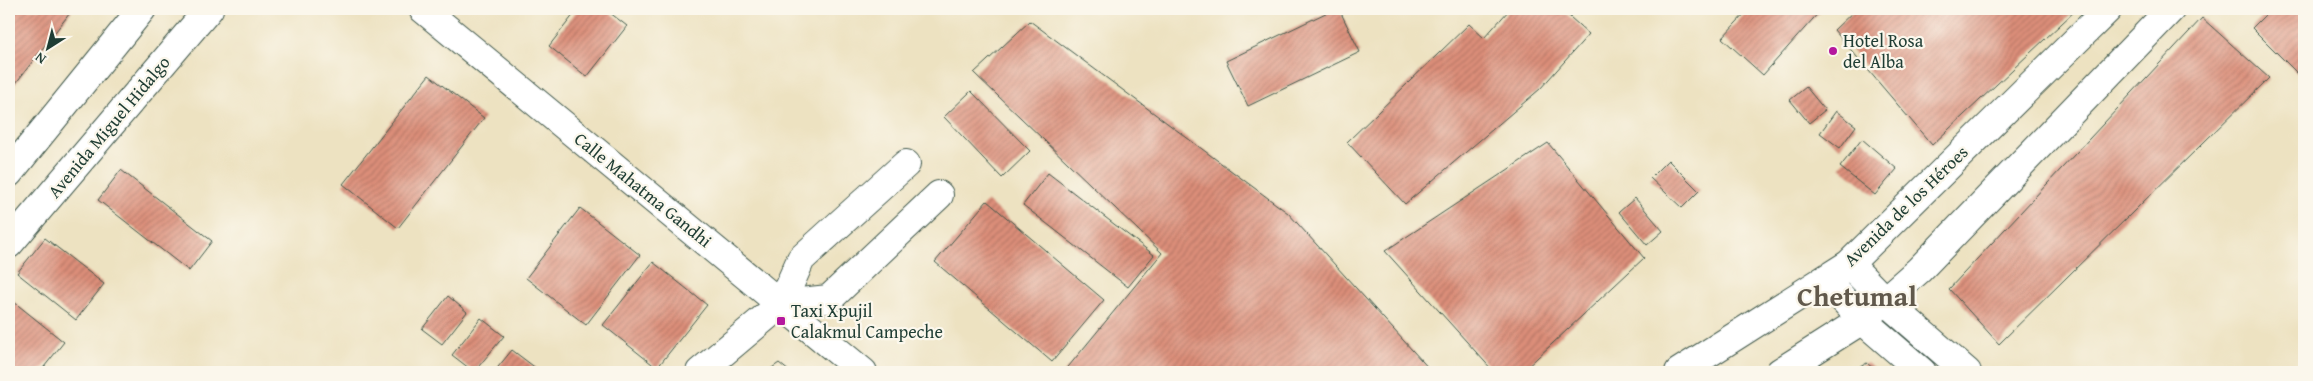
<svg xmlns="http://www.w3.org/2000/svg" width="2313" height="381" viewBox="0 0 2313 381" font-family="'Gentium Book Plus',serif">
<style>
.building{fill:url(#building-hatch)}
.lines{fill:none;stroke-linecap:round;stroke-linejoin:round}
.minor-casing{stroke:#3e5649;stroke-width:30}
.minor{stroke:#fff;stroke-width:28}
.poi-dot{fill:#b5179e;stroke:#fbf7ec;stroke-width:2}
.labels{text-anchor:middle;stroke-width:4.5;stroke-linejoin:round;paint-order:stroke}
.poi-label{font-size:18px;fill:#1f3d34;stroke:#fbf7ec;text-anchor:start}
.street-label{font-size:18px;fill:#1f3d34;stroke:#fbf7ec}
.town-label{font-size:28px;font-weight:bold;fill:#61594c;stroke:#fbf7ec}
</style>
<defs>
<pattern id="building-hatch" width="6" height="6" patternUnits="userSpaceOnUse" patternTransform="scale(1.25)"><rect width="6" height="6" fill="#dc8e79"/><path d="M-1 1l2-2M0 6l6-6M5 7l2-2" fill="none" stroke="#b27564"/></pattern>
</defs>
<rect width="100%" height="100%" fill="#fbf7ec"/>
<filter id="ink" filterUnits="userSpaceOnUse"><feTurbulence type="fractalNoise" baseFrequency=".02" numOctaves="2"/><feDisplacementMap in="SourceGraphic" scale="10" xChannelSelector="R" yChannelSelector="G"/><feConvolveMatrix kernelMatrix="1 2 1 2 8 2 1 2 1" color-interpolation-filters="sRGB"/></filter>
<filter id="wash" filterUnits="userSpaceOnUse"><feTurbulence type="fractalNoise" baseFrequency=".0096" numOctaves="4" result="noise"/><feDisplacementMap in="SourceGraphic" scale="20" xChannelSelector="R" yChannelSelector="G"/><feGaussianBlur stdDeviation="1.12" result="paint"/><feColorMatrix in="noise" values="0 0 0 0 0 0 0 0 0 0 0 0 0 0 0 0 0 1.4 0 .05"/><feComposite in="paint" operator="in"/></filter>
<g filter="url(#wash)">
<rect width="100%" height="100%" fill="#ede2c1"/>
<g id="blocks">
<path class="building" d="M9 9H73L9 92Z
M578 9H605L627 26 587 77 549 46Z
M1334 9H1339L1360 52 1248 106 1226 61Z
M1510 9H1561L1589 34 1540 89 1405 204 1347 142 1469 24 1484 38Z
M1749 9H1820L1821 10 1763 75 1722 38Z
M1856 9H2077L1932 145 1834 30Z
M2271 9H2304V80L2252 28Z
M2202 18 2269 78 1999 344 1949 289Z
M1030 21 1288 213 1432 372H1064L1162 253 974 73Z
M429 75 484 118 398 228 343 184Z
M1806 87 1825 110 1809 123 1790 100Z
M971 91 1030 151 1002 178 944 117Z
M1836 111 1856 126 1840 148 1820 133Z
M1862 139 1897 169 1875 195 1840 167Z
M1548 143 1644 258 1522 372H1494L1385 251Z
M1668 160 1699 191 1682 208 1650 178Z
M121 170 212 241 189 271 98 200Z
M1048 173 1154 255 1128 287 1023 205Z
M1635 198 1663 231 1647 245 1619 212Z
M987 201 1104 300 1052 362 935 262Z
M580 208 640 255 586 325 526 278Z
M45 238 104 284 76 320 17 273Z
M653 262 707 305 657 368 603 325Z
M448 296 467 312 442 344 422 329Z
M9 298 64 342 40 372H9Z
M481 318 504 336 474 372 452 355Z
M512 350 541 372H494Z
M779 363 790 372H766Z
M1867 363 1877 372H1851Z"/>
</g>
</g>
<g filter="url(#ink)">
<use href="#blocks" fill-opacity="0" stroke="#3e5649" stroke-width="1"/>
<g class="lines">
<g class="minor-casing">
<path id="minor" d="M423 9 863 372
M9 173 142 9
M9 244 209 9
M1849 264 1885 301 1967 372
M1826 280 1862 320 1922 372
M781 304 829 299 939 195
M700 372 781 304 801 259 906 164
M1679 372 1849 264 2108 9
M1780 372 1862 320 1919 270 2171 9"/>
</g>
<use href="#minor" class="minor"/>
</g>
</g>
<g class="poi-dot">
<circle cx="1833" cy="51" r="5"/>
<rect x="776" y="316" width="10" height="10" rx="2.5"/>
</g>
<g class="labels">
<g class="poi-label">
<text x="1843" y="47">Hotel Rosa<tspan x="1843" dy="21">del Alba</tspan></text>
<text x="791" y="317">Taxi Xpujil<tspan x="791" dy="21">Calakmul Campeche</tspan></text>
</g>
<g class="street-label">
<text transform="translate(109 127) rotate(-50)" y="6">Avenida Miguel Hidalgo</text>
<text transform="translate(643 190) rotate(39)" y="6">Calle Mahatma Gandhi</text>
<text transform="translate(1906 206) rotate(-44)" y="6">Avenida de los Héroes</text>
</g>
<g class="town-label">
<text x="1857" y="306">Chetumal</text>
</g>
</g>
<rect width="2313" height="381" fill="none" stroke="#fbf7ec" stroke-width="30"/>
<g transform="translate(48 48) rotate(216)" stroke="#fbf7ec" stroke-width="4" paint-order="stroke">
<path d="M0-4L9 19L0 12L-9 19Z" fill="#1f3d34"/>
<text y="-8" font-size="14" font-weight="bold" text-anchor="middle" fill="#1f3d34">N</text>
</g>
</svg>
